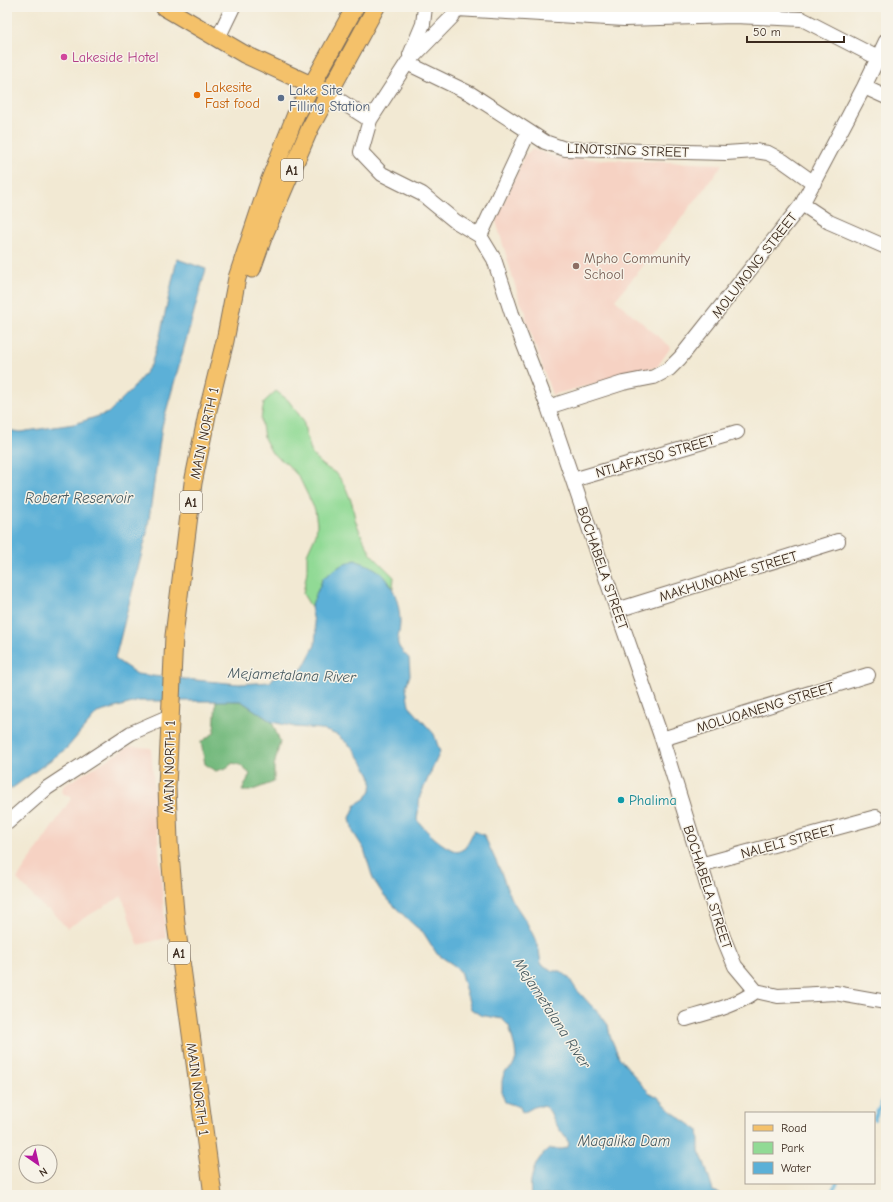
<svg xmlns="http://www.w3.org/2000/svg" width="893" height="1202" viewBox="0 0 893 1202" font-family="'Comic Neue',sans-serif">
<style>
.built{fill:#f6d2c3}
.green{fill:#91da95;stroke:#66825a}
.forest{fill:#74ba7e;stroke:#58724e}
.water{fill:#5bb0d7;stroke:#4b6d7a}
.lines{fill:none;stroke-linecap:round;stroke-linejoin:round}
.stream{stroke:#5bb0d7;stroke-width:4}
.minor-casing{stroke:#7b6d5d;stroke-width:16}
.major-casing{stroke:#7b6d5d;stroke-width:19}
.minor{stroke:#fff;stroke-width:14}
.major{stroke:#f4c16a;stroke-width:17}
.hotel-dot{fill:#d1479c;stroke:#f7f3e8;stroke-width:1.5}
.food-dot{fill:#e8710a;stroke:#f7f3e8;stroke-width:1.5}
.service-dot{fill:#5c6f8a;stroke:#f7f3e8;stroke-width:1.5}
.education-dot{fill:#8d6e63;stroke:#f7f3e8;stroke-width:1.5}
.culture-dot{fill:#0f9aa8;stroke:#f7f3e8;stroke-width:1.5}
.labels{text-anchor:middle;stroke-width:3;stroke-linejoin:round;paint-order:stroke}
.shield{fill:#f7f3e8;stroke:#73665b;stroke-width:1}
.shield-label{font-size:13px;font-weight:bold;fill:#3b2a1e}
.hotel-label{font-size:14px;fill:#b23c85;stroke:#f7f3e8;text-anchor:start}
.food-label{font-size:14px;fill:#c56008;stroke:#f7f3e8;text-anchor:start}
.service-label{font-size:14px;fill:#4e5e75;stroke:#f7f3e8;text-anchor:start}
.street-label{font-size:14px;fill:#3b2a1e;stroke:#f7f3e8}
.education-label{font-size:14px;fill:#785e54;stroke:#f7f3e8;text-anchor:start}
.culture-label{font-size:14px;fill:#0d838f;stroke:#f7f3e8;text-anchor:start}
.water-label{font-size:15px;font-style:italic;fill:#46595f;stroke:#f7f3e8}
</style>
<rect width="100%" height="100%" fill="#f7f3e8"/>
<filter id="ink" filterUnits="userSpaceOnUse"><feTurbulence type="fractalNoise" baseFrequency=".025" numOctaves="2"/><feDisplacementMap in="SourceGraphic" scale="8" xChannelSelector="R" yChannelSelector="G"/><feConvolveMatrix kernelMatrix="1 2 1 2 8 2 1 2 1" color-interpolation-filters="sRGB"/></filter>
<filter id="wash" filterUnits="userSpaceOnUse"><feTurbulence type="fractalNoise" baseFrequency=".012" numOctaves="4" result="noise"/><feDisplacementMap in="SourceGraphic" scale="16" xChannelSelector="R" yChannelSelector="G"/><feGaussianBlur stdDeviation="0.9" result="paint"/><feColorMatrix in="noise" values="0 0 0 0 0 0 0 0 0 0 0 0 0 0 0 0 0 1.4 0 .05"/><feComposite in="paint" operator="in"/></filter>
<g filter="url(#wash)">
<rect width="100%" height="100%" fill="#f2e9d3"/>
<path class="built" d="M532 149 559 158 723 164 671 232 615 300 671 347 657 367 552 395 526 319V312L520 302 496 221 524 156Z
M130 746 151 748 166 938 138 945 122 896 67 928 50 910 44 908 17 879 71 799V797L62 793 63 786Z"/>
<path class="green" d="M276 391 288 400 303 420 306 434 312 454 322 465 337 474 345 486 352 503 355 519 360 532 371 554 394 577 393 588 382 575 323 578 311 607 303 594 307 571V554L316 534 317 524 315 510 299 477 287 464 272 453 264 438 261 419 264 402Z"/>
<path class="forest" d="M216 700 241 701 272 722 280 742 274 766V782L250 791H242L250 774 240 765 233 763 226 768 216 771 205 764 201 742 214 733Z"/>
<path class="water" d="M177 259 206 269 162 426 147 533 115 659 137 674 152 676 239 684 270 682 274 677 279 675 288 676 295 673 303 668 315 645 316 632 311 607 323 578 340 566 355 560C361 563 367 564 372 567 392 577 400 602 400 623 399 643 392 642 409 658L410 675 406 687 409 706 434 734 440 752 420 796 417 820C428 833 442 847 458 852L465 848 474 831 484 835 501 872 510 897 526 921 534 937 539 950 541 964 553 971H561L569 978 576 989 602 1017 608 1025 610 1036 619 1057 641 1084 650 1093 658 1097 672 1112 698 1130 699 1139V1151L704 1162 713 1191 719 1193V1195H531C529 1184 533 1167 540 1158 542 1155 546 1152 549 1149H562L568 1147 569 1143C565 1136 560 1131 556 1124 551 1117 551 1106 540 1106 533 1105 529 1112 522 1112L520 1107 505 1102 502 1094V1081L504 1073 512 1067 516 1059 515 1048 509 1026 502 1019 480 1015 471 1009 460 971 452 964 437 954 423 932 415 926 395 907 383 894 373 879 364 849 353 832 350 818 356 804 366 798 371 790 372 780 365 766 353 748 337 735 321 729 295 727 272 722 241 701H139L97 713 67 748 11 789 7 788V430L20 432 74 424 108 413 135 386 151 365 160 336Z"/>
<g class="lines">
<path class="stream" d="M874 1119 886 1095
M829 1195 837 1183"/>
</g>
</g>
<g filter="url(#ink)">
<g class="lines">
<g class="minor-casing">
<path id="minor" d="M218 38 233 7
M410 55 423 24 425 7
M407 63 471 94 545 142 565 149 726 153 755 151 768 153 783 161 814 183
M864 87 886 97
M328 93 370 120 361 152 382 174 422 194 455 221 480 236 494 259 512 314 548 407 617 610 662 739 723 937 735 966 756 991 778 996 835 993 886 1002
M370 120 407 63 452 17 457 9 624 19 734 16 802 19 878 58
M802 204 829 222 886 247
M480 236 528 133
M548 407 623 383 654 377 669 369 680 358 802 204 864 87 886 41
M573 480 737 432
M617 610 838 541
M662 739 868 675
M7 823 47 788 131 733 170 716
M700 865 876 817
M686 1019C710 1012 736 1006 756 991"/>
</g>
<g class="major-casing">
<path id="major" d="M164 7 244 54 322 90
M252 269 264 235 310 128 376 7
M213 1195 176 924 169 842 167 787 174 636 193 483 208 410 225 341 237 278 269 182 296 114 355 7"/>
</g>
<use href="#minor" class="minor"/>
<use href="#major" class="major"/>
</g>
</g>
<circle class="hotel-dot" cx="64" cy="57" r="4"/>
<circle class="food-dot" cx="197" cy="95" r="4"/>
<circle class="service-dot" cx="281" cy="98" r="4"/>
<circle class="education-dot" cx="576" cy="266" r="4"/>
<circle class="culture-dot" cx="621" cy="800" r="4"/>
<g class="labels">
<g class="shield">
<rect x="281" y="159" width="22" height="22" rx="3"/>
<rect x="180" y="491" width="22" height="22" rx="3"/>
<rect x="168" y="942" width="22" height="22" rx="3"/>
</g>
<g class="shield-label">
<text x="292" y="175">A1</text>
<text x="191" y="507">A1</text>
<text x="179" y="958">A1</text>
</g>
<g class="hotel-label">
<text x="72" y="62">Lakeside Hotel</text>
</g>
<g class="food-label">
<text x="205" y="92">Lakesite<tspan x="205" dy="16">Fast food</tspan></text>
</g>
<g class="service-label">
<text x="289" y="95">Lake Site<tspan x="289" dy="16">Filling Station</tspan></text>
</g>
<g class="street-label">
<text transform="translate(628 150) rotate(2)" y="5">LINOTSING STREET</text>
<text transform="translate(754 265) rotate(-52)" y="5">MOLUMONG STREET</text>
<text transform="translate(204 433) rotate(-78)" y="5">MAIN NORTH 1</text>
<text transform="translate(655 456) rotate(-16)" y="5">NTLAFATSO STREET</text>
<text transform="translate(603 568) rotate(71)" y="5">BOCHABELA STREET</text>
<text transform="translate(728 576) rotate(-17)" y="5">MAKHUNOANE STREET</text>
<text transform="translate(765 707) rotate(-17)" y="5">MOLUOANENG STREET</text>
<text transform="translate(169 767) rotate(-89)" y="5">MAIN NORTH 1</text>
<text transform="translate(788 841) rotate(-15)" y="5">NALELI STREET</text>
<text transform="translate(708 887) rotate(72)" y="5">BOCHABELA STREET</text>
<text transform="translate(198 1089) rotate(82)" y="5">MAIN NORTH 1</text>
</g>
<g class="education-label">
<text x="584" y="263">Mpho Community<tspan x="584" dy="16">School</tspan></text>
</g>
<g class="culture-label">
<text x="629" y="805">Phalima</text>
</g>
<g class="water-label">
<text x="79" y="503">Robert Reservoir</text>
<text transform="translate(292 675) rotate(2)" y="5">Mejametalana River</text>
<text transform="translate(552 1013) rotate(57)" y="5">Mejametalana River</text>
<text x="624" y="1146">Maqalika Dam</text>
</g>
</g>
<rect width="893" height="1202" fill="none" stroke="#f7f3e8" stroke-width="24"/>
<rect x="745" y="1112" width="130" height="72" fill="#f7f3e8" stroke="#aca397"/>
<rect x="753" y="1125" width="20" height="6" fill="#f4c16a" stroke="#aca397"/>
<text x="781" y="1132" font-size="12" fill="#3b2a1e">Road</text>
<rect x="753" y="1142" width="20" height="12" fill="#91da95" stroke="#aca397"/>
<text x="781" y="1152" font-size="12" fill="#3b2a1e">Park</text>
<rect x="753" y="1162" width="20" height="12" fill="#5bb0d7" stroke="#aca397"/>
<text x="781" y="1172" font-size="12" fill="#3b2a1e">Water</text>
<g transform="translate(38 1164) rotate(146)"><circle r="19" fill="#f7f3e8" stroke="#aca397"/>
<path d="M0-3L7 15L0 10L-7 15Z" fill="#b5179e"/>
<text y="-6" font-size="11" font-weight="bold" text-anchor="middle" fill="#3b2a1e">N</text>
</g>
<path d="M747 36v6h97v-6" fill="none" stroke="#3b2a1e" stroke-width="2"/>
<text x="753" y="36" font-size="12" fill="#3b2a1e" stroke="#f7f3e8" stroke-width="3" paint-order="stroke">50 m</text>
</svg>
